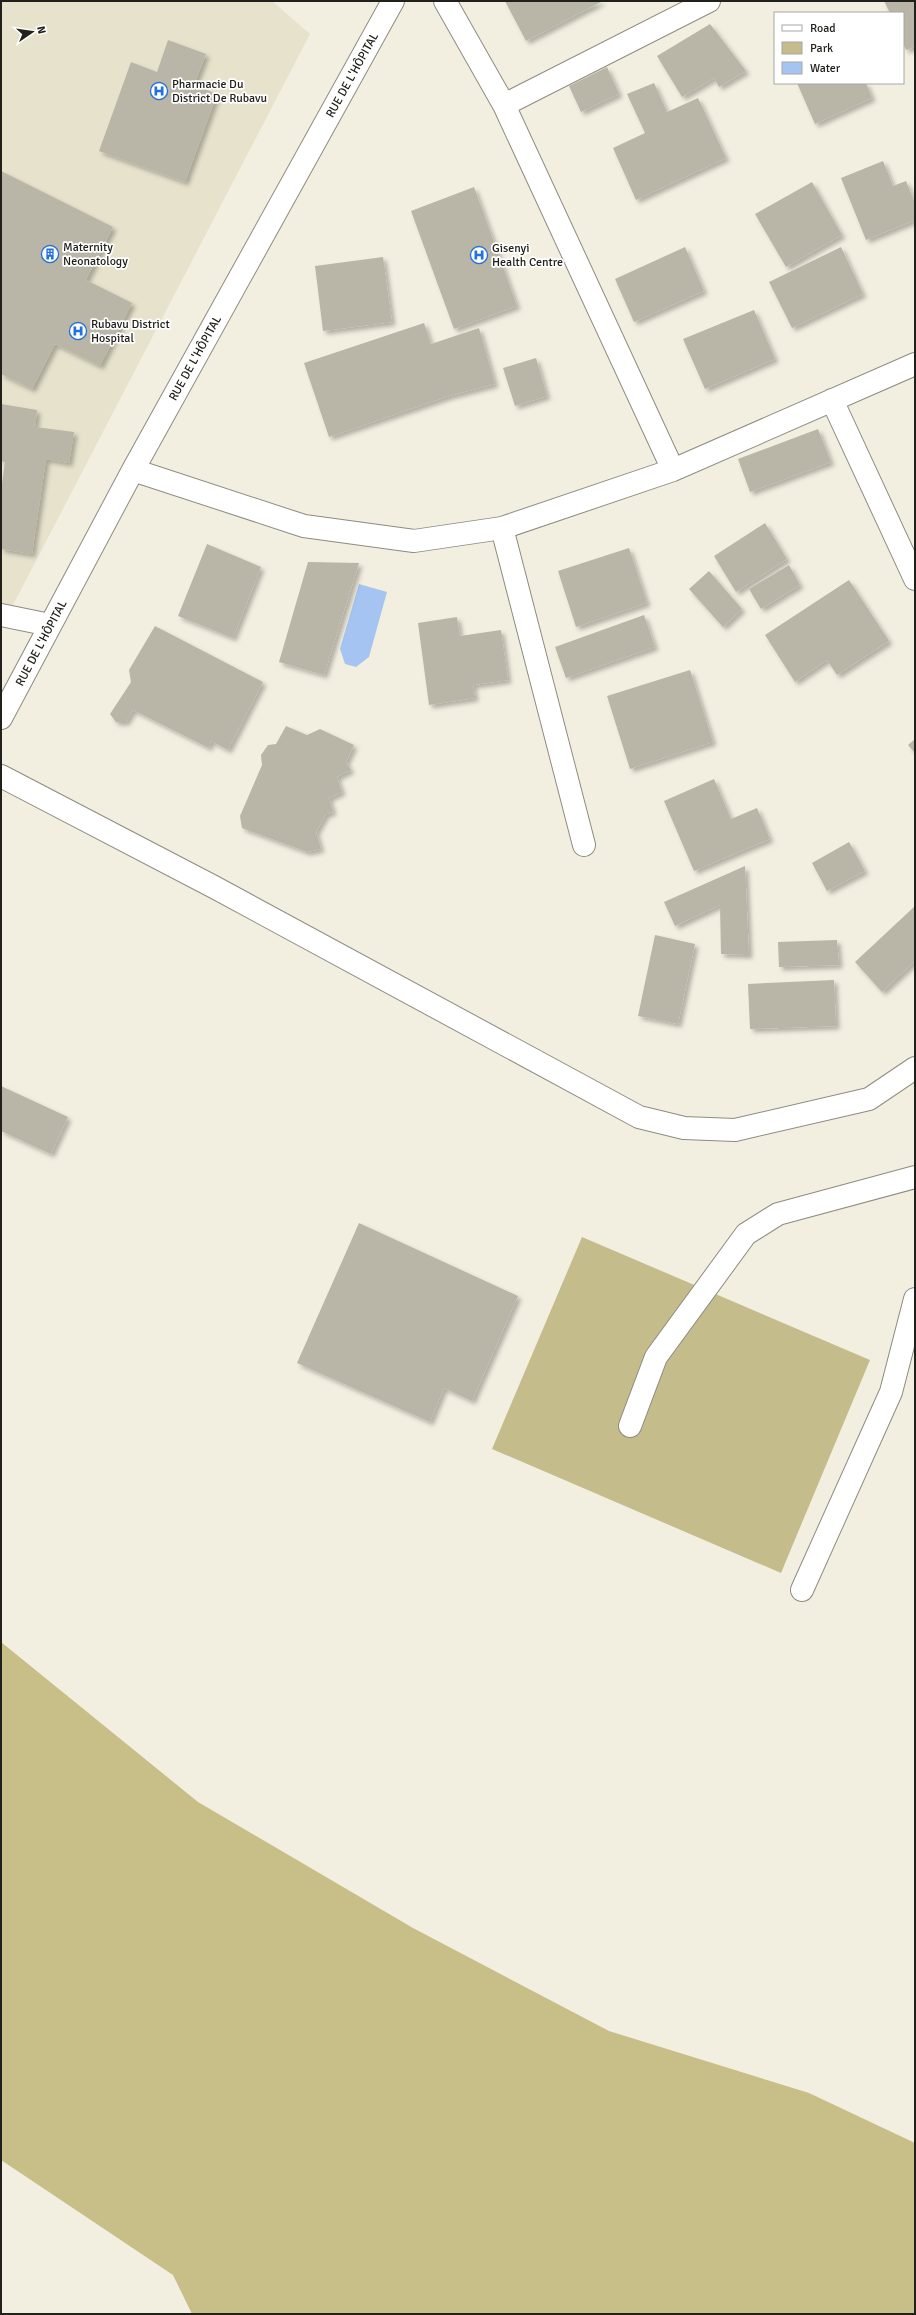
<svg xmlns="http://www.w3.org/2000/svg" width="916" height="2315" viewBox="0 0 916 2315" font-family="Signika,sans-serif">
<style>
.built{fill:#e6e2cc}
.green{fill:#c5bc8b}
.forest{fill:#c8be88}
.water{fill:#a5c4f1}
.building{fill:#b9b6a8;filter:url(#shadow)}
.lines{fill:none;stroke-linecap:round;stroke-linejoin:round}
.minor-casing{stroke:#8e8c7f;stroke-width:24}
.major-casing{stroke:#8e8c7f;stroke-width:24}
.minor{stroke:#fff;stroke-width:22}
.major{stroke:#fff;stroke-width:22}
.labels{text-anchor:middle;stroke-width:3.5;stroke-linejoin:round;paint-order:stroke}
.street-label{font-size:12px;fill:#21201b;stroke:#fff}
.poi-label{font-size:12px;fill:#21201b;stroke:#fff;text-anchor:start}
</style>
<defs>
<filter id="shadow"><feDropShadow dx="3.5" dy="3.5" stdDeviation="2" flood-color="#0004"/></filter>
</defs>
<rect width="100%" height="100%" fill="#f2efe0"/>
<path class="built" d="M1 1H272L310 34 1 628Z"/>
<path class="green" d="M582 1237 870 1360 781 1573 492 1449Z"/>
<path class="forest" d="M1 1642 198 1802 413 1928 609 2031 809 2093 915 2143V2314H192L173 2275 1 2160Z"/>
<path class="water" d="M359 584 387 592 369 657 356 667 345 664 340 649Z"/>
<path class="building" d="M505 1H603L526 41Z
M884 1H915V47L906 50 903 43V13H890Z
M710 24 746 71 719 87 714 78 682 97 657 56Z
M168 40 206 54 194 85 217 94 185 182 99 151 131 62 157 72Z
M607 67 619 94 581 112 569 86Z
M654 83 667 112 698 98 726 158 636 200 613 148 645 133 627 94Z
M797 83H866L872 98 815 124Z
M883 161 893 186 906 181 915 203V220L866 240 841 178Z
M1 171 113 227 86 280 132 303 100 366 55 344 32 389 1 374Z
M812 182 842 235 786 267 755 214Z
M474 187 517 306 454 329 411 211Z
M685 247 704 291 634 322 615 279Z
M841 247 863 294 792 328 769 282Z
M383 257 392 322 323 331 315 266Z
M754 310 775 359 705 389 683 339Z
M424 323 431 344 479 328 495 384 449 396 329 437 304 363Z
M536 358 547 396 515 406 503 368Z
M1 404 37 410 35 427 74 432 69 463 46 459 32 554 1 549V491L5 462 1 461Z
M818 429 831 462 750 492 738 459Z
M765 523 787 559 736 592 714 556Z
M207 544 261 567 233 638 178 616Z
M629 548 647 603 576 627 558 571Z
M308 562 359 563 324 675 279 662Z
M789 565 800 585 761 609 749 589Z
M709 571 742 609 723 627 689 589Z
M849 580 889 641 837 675 827 660 795 682 765 635Z
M644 615 655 647 566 678 555 647Z
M457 617 460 636 501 630 508 680 473 685 475 698 429 705 418 623Z
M155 626 263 682 228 750 211 741 209 748 133 710 126 722H116L110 714 131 682 129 670Z
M690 670 713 742 630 769 607 696Z
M286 726 307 735 320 729 354 745 346 762 351 770 337 777 342 792 329 798 333 812 326 814 316 832 321 849 307 852 242 828 240 816 262 765 261 755 268 745 276 744Z
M915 739V753L908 745Z
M714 779 731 819 757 808 770 839 694 871 664 801Z
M849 842 865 871 827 891 812 863Z
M745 866 749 955 721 954 720 905 675 926 664 902Z
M915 906V961L882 992 855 962Z
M655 935 695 944 678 1024 638 1016Z
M837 940 839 965 779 967 778 942Z
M834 980 836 1026 750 1029 748 984Z
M1 1086 68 1117 51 1154 1 1131Z
M359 1223 518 1296 472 1401 444 1388 430 1422 297 1363Z"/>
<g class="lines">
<g class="minor-casing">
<path id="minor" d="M445 1 504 105 673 470
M504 105 709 1
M832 400 915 579
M133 470 304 526 414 541 502 528 673 470 915 364
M502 528 584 845
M1 615 50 625
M1 718 133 470 393 1
M630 1426 656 1357 746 1234 778 1214 915 1177
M802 1590 891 1392 915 1299"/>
</g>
<g class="major-casing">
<path id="major" d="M1 776 214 887 639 1117 684 1128 735 1130 869 1099 915 1068"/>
</g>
<use href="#minor" class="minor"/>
<use href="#major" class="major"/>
</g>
<defs>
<g id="hospital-ring" transform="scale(0.9)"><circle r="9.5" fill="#fff" stroke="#2371dc" stroke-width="1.5"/><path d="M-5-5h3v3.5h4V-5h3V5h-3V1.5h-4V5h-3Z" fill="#2371dc"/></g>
<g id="building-ring" transform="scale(0.9)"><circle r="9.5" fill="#fff" stroke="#2371dc" stroke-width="1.5"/><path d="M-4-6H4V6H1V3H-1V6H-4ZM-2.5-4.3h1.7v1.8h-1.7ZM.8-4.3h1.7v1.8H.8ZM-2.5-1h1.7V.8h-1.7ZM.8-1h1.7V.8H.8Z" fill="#2371dc"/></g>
</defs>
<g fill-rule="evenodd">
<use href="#hospital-ring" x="159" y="91"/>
<use href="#building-ring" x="50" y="254"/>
<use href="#hospital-ring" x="479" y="255"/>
<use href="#hospital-ring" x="78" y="331"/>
</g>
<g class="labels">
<g class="street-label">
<text transform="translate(352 75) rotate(-61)" y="4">RUE DE L'HÔPITAL</text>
<text transform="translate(195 358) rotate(-61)" y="4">RUE DE L'HÔPITAL</text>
<text transform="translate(41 643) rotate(-62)" y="4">RUE DE L'HÔPITAL</text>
</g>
<g class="poi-label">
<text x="172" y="88">Pharmacie Du<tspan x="172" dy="14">District De Rubavu</tspan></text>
<text x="63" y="251">Maternity<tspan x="63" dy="14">Neonatology</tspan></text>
<text x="492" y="252">Gisenyi<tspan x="492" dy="14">Health Centre</tspan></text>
<text x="91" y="328">Rubavu District<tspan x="91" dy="14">Hospital</tspan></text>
</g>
</g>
<rect width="916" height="2315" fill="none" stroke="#21201b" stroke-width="4"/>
<rect x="774" y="12" width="130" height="72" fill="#ffffff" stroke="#a6a6a4"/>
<rect x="782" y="25" width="20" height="6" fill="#ffffff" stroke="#a6a6a4"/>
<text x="810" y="32" font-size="12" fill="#21201b">Road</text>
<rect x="782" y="42" width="20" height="12" fill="#c5bc8b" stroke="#a6a6a4"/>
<text x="810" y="52" font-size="12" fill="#21201b">Park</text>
<rect x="782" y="62" width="20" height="12" fill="#a5c4f1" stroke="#a6a6a4"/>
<text x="810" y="72" font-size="12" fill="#21201b">Water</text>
<g transform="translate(32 32) rotate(77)" stroke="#ffffff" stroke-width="3" paint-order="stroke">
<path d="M0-3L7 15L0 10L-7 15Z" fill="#21201b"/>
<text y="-6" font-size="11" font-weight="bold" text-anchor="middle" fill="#21201b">N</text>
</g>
</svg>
